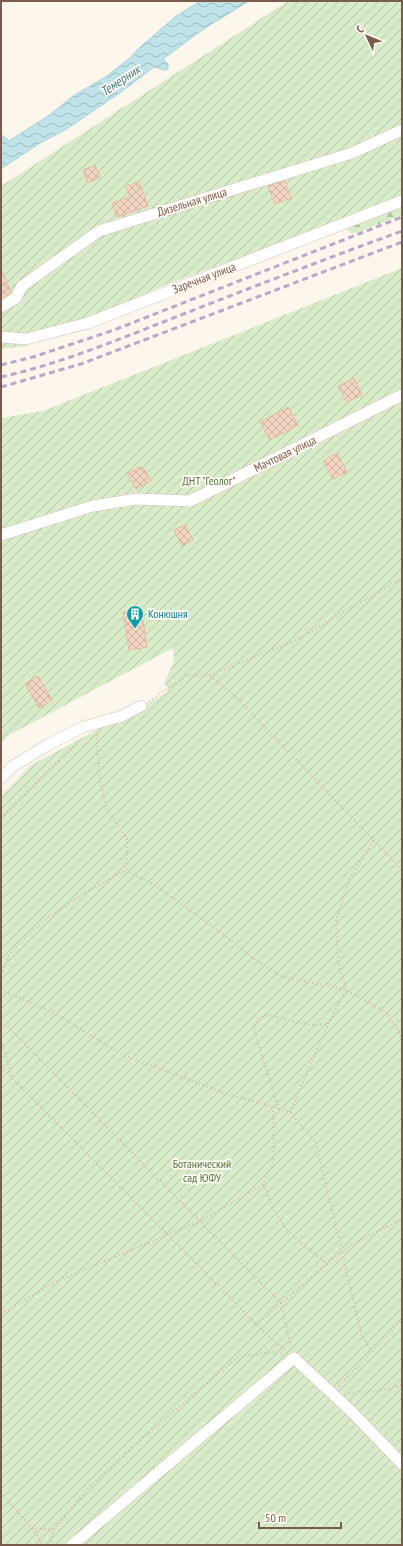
<svg xmlns="http://www.w3.org/2000/svg" width="403" height="1546" viewBox="0 0 403 1546" font-family="'PT Sans Narrow',sans-serif">
<style>
.forest{fill:url(#forest-firs)}
.garden{fill:url(#garden-furrows)}
.water{fill:url(#water-waves);stroke:#a5d3da}
.building{fill:url(#building-cross-hatch);stroke:#e6bba3}
.lines{fill:none;stroke-linecap:round;stroke-linejoin:round}
.minor-casing{stroke:#d1beb0;stroke-width:12}
.path{stroke:#d9b8a5;stroke-width:2;stroke-dasharray:1 3;stroke-linecap:butt}
.minor{stroke:#fff;stroke-width:11}
.rail{stroke:#b9a8c9;stroke-width:3;stroke-dasharray:6 4;stroke-linecap:butt}
.labels{text-anchor:middle;stroke-width:3.5;stroke-linejoin:round;paint-order:stroke}
.street-label{font-size:12px;fill:#7a5c4d;stroke:#fffaf3}
.park-label{font-size:12px;fill:#537a41;stroke:#fffaf3}
.culture-label{font-size:12px;fill:#0d838f;stroke:#fffaf3;text-anchor:start}
.water-label{font-size:13px;font-style:italic;fill:#437c86;stroke:#fffaf3}
</style>
<defs>
<pattern id="forest-firs" width="22" height="20" patternUnits="userSpaceOnUse"><rect width="22" height="20" fill="#d8ecc9"/><path d="M5 1l3.5 6h-7zM16 11l3.5 6h-7z" fill="#b4c2a5"/></pattern>
<pattern id="garden-furrows" width="10" height="10" patternUnits="userSpaceOnUse"><rect width="10" height="10" fill="#d8ecc9"/><path d="M-1 1l2-2M0 10L10 0M9 11l2-2" fill="none" stroke="#b4c2a5"/></pattern>
<pattern id="water-waves" width="16" height="10" patternUnits="userSpaceOnUse"><rect width="16" height="10" fill="#bfe3e8"/><path d="M0 5q4-4 8 0t8 0" fill="none" stroke="#a0bbbe"/></pattern>
<pattern id="building-cross-hatch" width="8" height="8" patternUnits="userSpaceOnUse"><rect width="8" height="8" fill="#f3d5c3"/><path d="M0 0l8 8M0 8l8-8" fill="none" stroke="#cab0a1"/></pattern>
</defs>
<rect width="100%" height="100%" fill="#fdf6ec"/>
<path class="forest" d="M402 202V215L356 233H350L345 227Z"/>
<path class="garden" d="M288 1H402V199L168 284 26 346 1 349V186Z
M402 268V1545H1V796L31 765 168 692 167 686 164 684 174 661 173 648 9 735 1 744V418L43 411Z"/>
<path class="water" d="M200 1H249L202 30 163 59 168 64V69L165 70 154 67 121 92 65 130 40 143 1 169V134L9 141 51 114 73 96 107 76 131 57 139 48 175 17Z"/>
<path class="building" d="M95 165 100 177 88 183 83 170Z
M285 181 291 198 275 204 268 186Z
M139 182 148 206 117 217 112 203 130 197 126 186Z
M1 269 11 292 1 299Z
M354 378 362 395 347 402 338 386Z
M288 407 298 425 270 440 260 422Z
M337 453 347 472 333 479 323 461Z
M140 467 144 469 151 481 136 489 127 474Z
M185 525 193 540 182 546 174 530Z
M141 609 147 647 129 650 123 612Z
M38 676 52 700 39 708 25 684Z"/>
<g class="lines">
<g class="minor-casing">
<path id="minor" d="M1 307 16 298 22 286 99 231 352 153 402 130
M1 337 26 339 88 323 402 201
M1 535 93 506 137 499 190 501 402 395
M1 778 13 766 46 746 83 727 122 716 141 706
M72 1545 294 1358 352 1412 402 1464"/>
</g>
<path class="path" d="M210 676 236 697 402 870
M149 701 186 676 210 675 296 640 402 578
M97 734 99 777 107 809 127 839 126 870
M1 817 77 743
M126 870 156 886 216 929 258 962 281 976 346 990 386 1012 400 1034 402 1042
M1 975 11 952 42 922 84 893 126 870
M1 990 53 1012 121 1054 224 1093 290 1112 316 1143 362 1337 372 1351
M1 1023 8 1027 281 1303 291 1347
M1 1041 12 1076
M1 1067 266 1334 286 1351
M279 1109 253 1027 259 1018 268 1015 309 1025 328 1024
M290 1112 328 1024 346 990 338 958 336 920 350 878 374 840
M402 1138V1150
M263 1184 274 1211 289 1233 327 1264
M1 1314 55 1282 167 1235 200 1222 263 1184 274 1161 273 1107
M257 1325 281 1303 349 1246 402 1219
M339 1386 402 1320
M349 1393 380 1391 402 1385
M1 1492 37 1535 42 1545
M32 1528 54 1530
M50 1545 54 1530 90 1486 147 1434 238 1357 273 1352 282 1354"/>
<use href="#minor" class="minor"/>
<path class="rail" d="M1 365 33 357 114 330 402 217
M1 377C63 363 122 338 181 315 255 286 328 258 402 231
M1 387 81 364 402 242"/>
</g>
<defs>
<g id="building-pin" transform="scale(0.9)"><path d="M0 17L-7.5 6A9.5 9.5 0 1 1 7.5 6Z" fill="#0f9aa8" stroke="#fffaf3"/><path d="M-4-6H4V6H1V3H-1V6H-4ZM-2.5-4.3h1.7v1.8h-1.7ZM.8-4.3h1.7v1.8H.8ZM-2.5-1h1.7V.8h-1.7ZM.8-1h1.7V.8H.8Z" fill="#fff"/></g>
</defs>
<g fill-rule="evenodd">
<use href="#building-pin" x="135" y="614"/>
</g>
<g class="labels">
<g class="street-label">
<text transform="translate(192 202) rotate(-17)" y="4">Дизельная улица</text>
<text transform="translate(204 278) rotate(-21)" y="4">Заречная улица</text>
<text transform="translate(285 454) rotate(-26)" y="4">Мачтовая улица</text>
</g>
<g class="park-label">
<text x="209" y="485">ДНТ "Геолог"</text>
<text x="202" y="1168">Ботанический<tspan x="202" dy="14">сад ЮФУ</tspan></text>
</g>
<g class="culture-label">
<text x="148" y="618">Конюшня</text>
</g>
<g class="water-label">
<text transform="translate(120 80) rotate(-34)" y="5">Темерник</text>
</g>
</g>
<rect width="403" height="1546" fill="none" stroke="#7a5c4d" stroke-width="4"/>
<g transform="translate(367 36) rotate(314)" stroke="#fffaf3" stroke-width="3" paint-order="stroke">
<path d="M0-3L7 15L0 10L-7 15Z" fill="#7a5c4d"/>
<text y="-6" font-size="11" font-weight="bold" text-anchor="middle" fill="#7a5c4d">С</text>
</g>
<path d="M259 1522v6h82v-6" fill="none" stroke="#7a5c4d" stroke-width="2"/>
<text x="265" y="1522" font-size="12" fill="#7a5c4d" stroke="#fffaf3" stroke-width="3" paint-order="stroke">50 m</text>
</svg>
